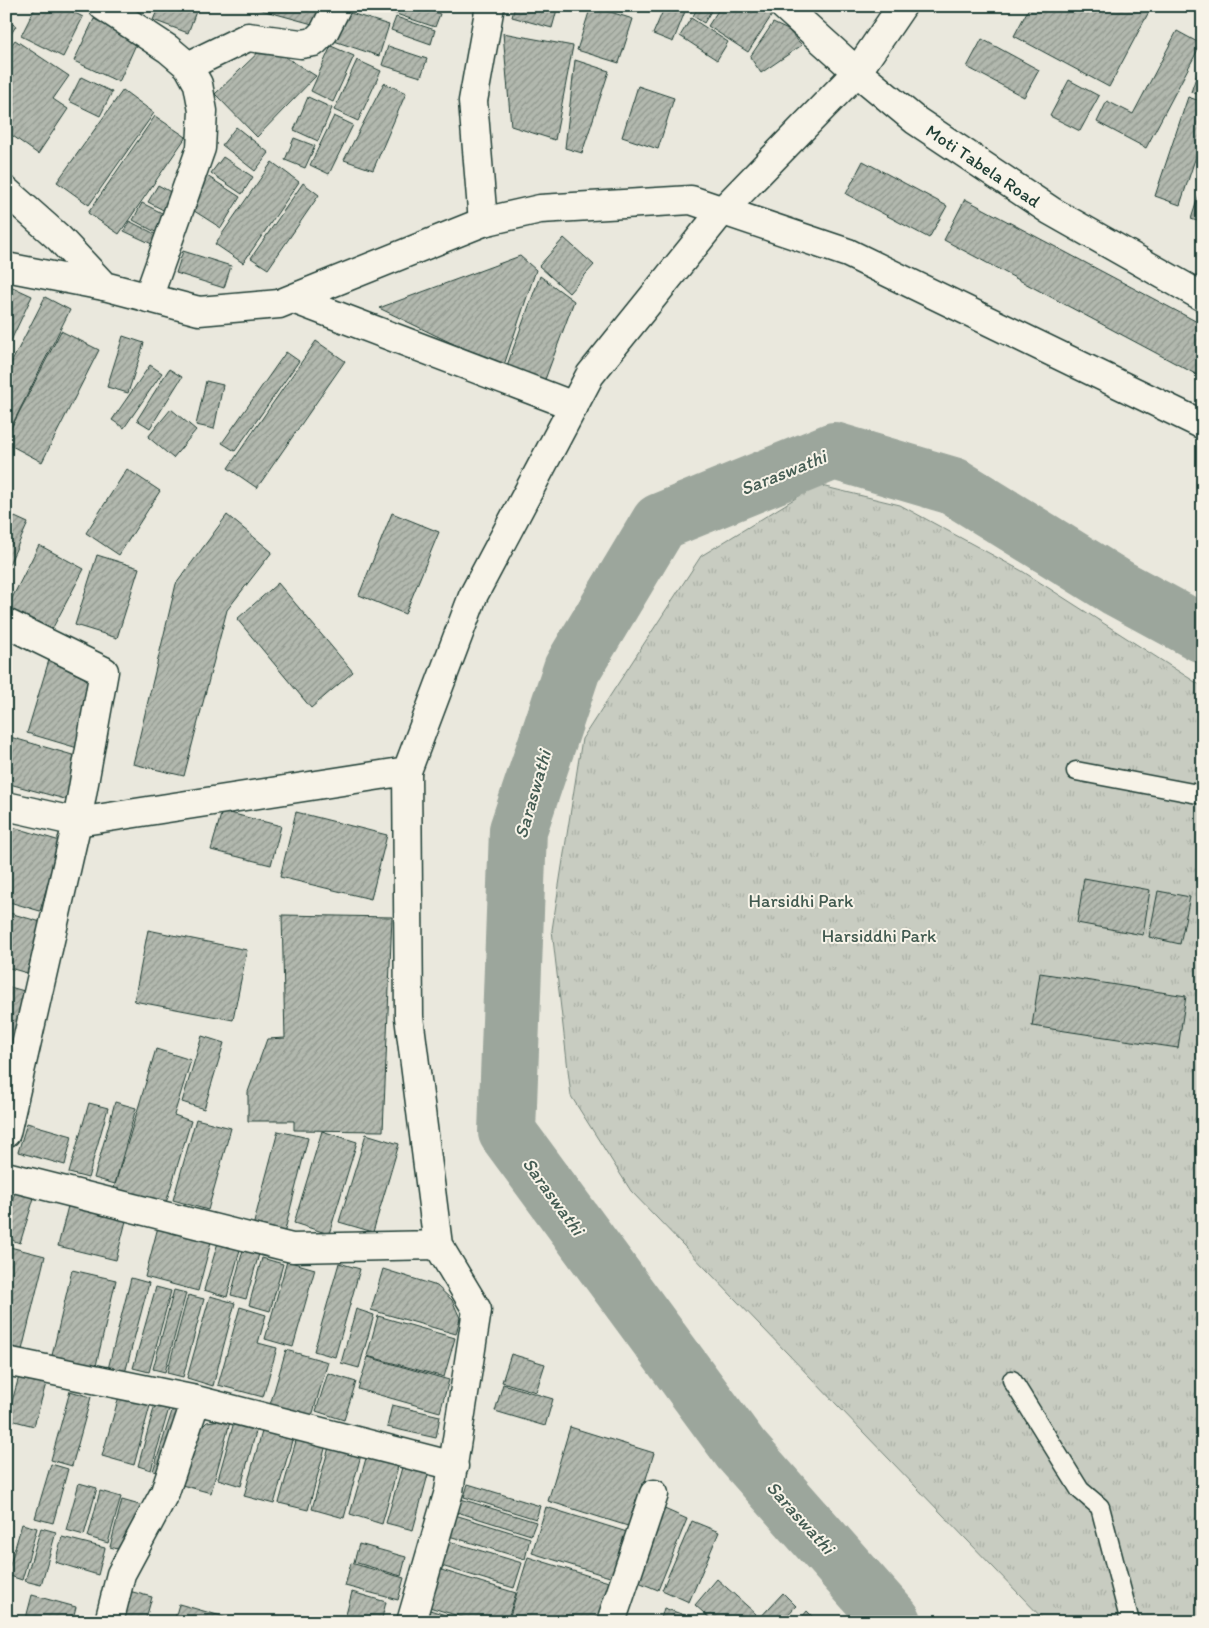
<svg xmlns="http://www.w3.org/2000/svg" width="1209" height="1628" viewBox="0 0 1209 1628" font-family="Itim,sans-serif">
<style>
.park{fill:url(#park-tufts);stroke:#74847a}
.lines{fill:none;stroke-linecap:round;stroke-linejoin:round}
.river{stroke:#9ca69c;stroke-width:58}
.building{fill:url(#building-hatch);stroke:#1f3d34}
.service-casing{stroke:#1f3d34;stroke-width:21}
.minor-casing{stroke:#1f3d34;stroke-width:31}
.tertiary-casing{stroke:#1f3d34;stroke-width:31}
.secondary-casing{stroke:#1f3d34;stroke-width:31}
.service{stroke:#f7f3e8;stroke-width:18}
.minor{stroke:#f7f3e8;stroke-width:28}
.tertiary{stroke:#f7f3e8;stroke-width:28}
.secondary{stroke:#f7f3e8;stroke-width:28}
.labels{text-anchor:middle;stroke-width:4;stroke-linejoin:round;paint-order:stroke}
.street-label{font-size:18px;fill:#1f3d34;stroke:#f7f3e8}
.park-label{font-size:18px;fill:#415a50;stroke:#f7f3e8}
.water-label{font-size:19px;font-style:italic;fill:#445c53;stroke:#f7f3e8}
</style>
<defs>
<pattern id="park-tufts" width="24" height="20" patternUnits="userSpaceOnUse" patternTransform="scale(1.25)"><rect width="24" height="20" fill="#c8ccc1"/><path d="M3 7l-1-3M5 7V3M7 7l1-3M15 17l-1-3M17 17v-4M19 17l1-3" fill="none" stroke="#abb0a6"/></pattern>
<pattern id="building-hatch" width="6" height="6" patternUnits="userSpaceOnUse" patternTransform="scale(1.25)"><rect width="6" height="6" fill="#b2b8ae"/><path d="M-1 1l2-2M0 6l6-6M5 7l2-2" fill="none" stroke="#90978e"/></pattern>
</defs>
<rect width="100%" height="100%" fill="#eae8dd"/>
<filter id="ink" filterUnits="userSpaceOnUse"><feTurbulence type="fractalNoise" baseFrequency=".02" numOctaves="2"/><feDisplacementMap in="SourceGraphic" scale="10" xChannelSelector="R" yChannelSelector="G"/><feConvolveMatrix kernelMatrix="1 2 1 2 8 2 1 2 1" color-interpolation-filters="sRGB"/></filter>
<g filter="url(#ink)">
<path class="park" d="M817 485 900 505 1022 571 1203 687V1622H1046L631 1191 571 1096 552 930 582 739 701 556Z"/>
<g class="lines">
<path class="river" d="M893 1622 741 1450 507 1132 518 830 572 669 660 522 834 451 953 486 1118 588 1203 634"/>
</g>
<path class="building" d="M36 6H61L83 17 63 57 21 36Z
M159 6H198L188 33 153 20Z
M247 6H321L316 25Z
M372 6H418L440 14 435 27Z
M515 6H558L552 28 512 17Z
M591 6 633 19 619 63 577 50Z
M665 6H679L686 9 673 42 653 34Z
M682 6H695L691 12Z
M699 6H714L704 23 693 16Z
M721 6H759L772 15 748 52 708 26Z
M1030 6H1152L1109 87 1014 36Z
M341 10 389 25 379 56 331 40Z
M396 17 435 30 431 44 391 30Z
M691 18 728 42 717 60 680 36Z
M94 19 138 40 119 82 74 61Z
M6 20 16 26 6 42Z
M773 23 788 30 802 45 761 73 750 57Z
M1177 31 1201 44 1146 148 1097 122 1107 101 1133 114Z
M503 33 573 46 555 140 511 126Z
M982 39 1039 70 1024 97 967 67Z
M15 40 69 76 53 99 68 109 38 154 6 131V53Z
M266 45 316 76 257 137 215 94Z
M331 46 354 56 333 102 311 91Z
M388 46 427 59 421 77 382 65Z
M1203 57V96L1191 92Z
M357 60 381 71 358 121 334 110Z
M575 60 609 71 582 153 565 148Z
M81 77 112 92 100 116 69 101Z
M1069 80 1099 96 1080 131 1050 116Z
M384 83 406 93 373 170 344 160Z
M638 86 674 98 658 149 622 137Z
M123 90 154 113 89 205 57 182Z
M308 97 332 108 318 141 294 130Z
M1188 97 1203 102V135L1180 205 1155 196Z
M155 116 186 137 119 234 88 213Z
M334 116 353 125 329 174 310 165Z
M236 127 269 153 255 171 222 145Z
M294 138 315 146 305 168 285 160Z
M1203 141V164L1196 162Z
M223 157 253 177 242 194 211 173Z
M863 161 947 206 929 238 846 194Z
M272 162 299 182 243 263 215 244Z
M207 176 240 197 221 228 188 207Z
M1203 182V223L1191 219Z
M303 183 319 195 268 269 251 258Z
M158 185 176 195 167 212 148 202Z
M965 199 1203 325V378L944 240Z
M142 203 170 217 161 235 133 220Z
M129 221 159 236 154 245 124 231Z
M564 238 594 265 569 293 539 266Z
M183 251 231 266 224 288 176 273Z
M520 256 536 270 503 368 379 308Z
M540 276 574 301 543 385 505 371Z
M6 284 32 296 6 351Z
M45 297 70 310 7 435 6 373Z
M61 331 99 350 42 462 6 443V438Z
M123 336 144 343 128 393 107 387Z
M316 341 345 361 257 488 228 468Z
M286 352 299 361 235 451 222 443Z
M150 365 162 373 124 428 112 420Z
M169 369 182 377 150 428 137 420Z
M206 381 223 385 214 429 196 425Z
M171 409 196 430 173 458 148 437Z
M127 469 160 491 119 555 86 533Z
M6 513 28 523 6 571Z
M392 513 439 532 405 614 359 595Z
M227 515 272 552 227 610 184 776 133 764 176 584Z
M39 545 84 569 50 633 6 610Z
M97 555 139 568 117 638 75 625Z
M278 583 353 672 311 708 237 619Z
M49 660 69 667 90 682 81 749 27 733Z
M10 737 83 758 72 801 6 783V750Z
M222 811 281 826 271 865 211 850Z
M296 812 387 835 371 899 280 877Z
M6 825 60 841 40 911 6 901Z
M1084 878 1150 890 1143 935 1077 923Z
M1158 891 1190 897 1180 944 1149 937Z
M6 912 41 922 27 973 6 967Z
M282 915 392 917 383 1131 294 1130V1121H248V1092L267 1039 285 1038Z
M148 930 247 950 233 1020 134 1001Z
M1040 973 1186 996 1178 1048 1032 1026Z
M6 986 28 992 6 1070Z
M202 1036 224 1043 204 1109 182 1102Z
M156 1049 191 1060 174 1115 191 1121 166 1203 114 1188Z
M115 1102 136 1108 115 1184 94 1178Z
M89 1103 108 1108 88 1178 69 1173Z
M196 1119 231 1128 208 1210 173 1200Z
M27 1123 72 1136 65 1165 18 1152Z
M278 1131 308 1138 283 1238 252 1230Z
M322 1131 357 1142 329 1234 294 1223Z
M366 1134 399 1144 373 1232 339 1222Z
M15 1192 34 1198 20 1243 6 1238V1220Z
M70 1198 128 1213 116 1260 58 1246Z
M159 1223 212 1238 198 1291 145 1277Z
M219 1239 241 1246 227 1297 204 1290Z
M6 1246 45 1256 20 1358 6 1355Z
M243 1250 259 1254 246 1299 231 1295Z
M262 1258 283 1264 270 1311 249 1305Z
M287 1261 315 1269 293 1347 265 1339Z
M339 1263 360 1269 335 1357 314 1351Z
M383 1269 437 1286 452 1300 460 1318 456 1334 371 1310Z
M72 1270 116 1280 94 1374 50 1364Z
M131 1278 149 1283 125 1373 108 1369Z
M156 1287 171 1291 149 1372 133 1368Z
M174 1290 186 1293 165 1372 153 1369Z
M188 1295 204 1299 183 1377 167 1373Z
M210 1296 235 1303 213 1386 187 1378Z
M240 1307 266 1315 258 1343 277 1348 263 1397 218 1385Z
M356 1309 374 1315 359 1368 341 1363Z
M378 1316 455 1338 444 1377 367 1356Z
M286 1350 328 1362 312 1416 270 1405Z
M511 1354 545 1364 536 1392 502 1382Z
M368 1357 449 1380 440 1412 358 1389Z
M20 1373 47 1380 34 1426 7 1419Z
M328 1373 356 1382 344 1420 316 1411Z
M503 1384 553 1399 545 1426 495 1411Z
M70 1391 91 1397 72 1466 51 1460Z
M120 1393 151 1402 134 1465 102 1456Z
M156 1401 170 1405 151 1470 138 1466Z
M392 1405 440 1416 436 1438 387 1427Z
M173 1408 188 1413 167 1475 153 1471Z
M220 1420 230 1422 211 1493 178 1484 190 1439 207 1422Z
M234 1422 257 1428 241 1486 218 1479Z
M570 1427 654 1453 631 1527 548 1501Z
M263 1428 293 1437 274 1504 244 1496Z
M297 1437 326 1445 308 1510 279 1503Z
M329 1447 361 1455 344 1518 312 1509Z
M367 1455 399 1463 382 1524 350 1514Z
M51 1464 68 1469 53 1523 35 1518Z
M403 1464 429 1471 413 1530 386 1523Z
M79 1483 97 1488 84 1535 66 1530Z
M468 1484 540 1506 536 1519 464 1497Z
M100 1491 121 1497 108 1543 88 1537Z
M461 1499 536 1522 531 1535 457 1512Z
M122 1500 143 1506 129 1552 110 1547Z
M546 1507 627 1532 613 1578 532 1553Z
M660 1507 687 1519 658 1590 631 1579Z
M455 1515 530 1538 525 1559 449 1536Z
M692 1521 719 1532 689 1602 662 1590Z
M22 1524 37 1528 22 1580 7 1575Z
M41 1528 56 1532 41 1585 25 1581Z
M62 1537 105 1548 98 1575 55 1562Z
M445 1540 522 1563 514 1588 438 1565Z
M359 1544 406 1557 401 1576 354 1562Z
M528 1557 615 1584 604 1622H508Z
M351 1563 404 1578 398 1600 345 1586Z
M438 1569 516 1593 507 1622H478L426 1606Z
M717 1579 756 1614 749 1622H714L695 1605Z
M125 1590 152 1597 145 1622H116Z
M352 1592 386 1602 381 1622H344Z
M783 1593 796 1606 781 1622H756Z
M32 1595 76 1607 72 1622H25Z
M179 1604 242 1622H174Z
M664 1608 701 1621 700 1622H660Z
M430 1610 467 1622H426Z
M807 1611 818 1622H798Z"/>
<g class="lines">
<g class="service-casing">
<path id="service" d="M1076 771 1203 795
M1012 1380 1080 1490 1100 1507 1130 1622"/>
</g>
<g class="minor-casing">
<path id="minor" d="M103 6 168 49 188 66 198 84 203 111 201 148 148 298
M188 66 248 37 301 44 314 42 324 32 337 6
M857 72 902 6
M483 222 473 101 490 6
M6 267 104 286
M293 299 574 406
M6 623 104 671 77 822 6 1133
M407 771 409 1017 438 1245 477 1310 449 1491 411 1622
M6 1176 292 1248 438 1245
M6 1361 196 1400 454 1466
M109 1622 121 1574 165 1492 196 1400
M611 1622 654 1494"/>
</g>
<g class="tertiary-casing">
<path id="tertiary" d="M6 806 77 822 407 771 473 596 590 375 722 211 857 72"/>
</g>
<g class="secondary-casing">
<path id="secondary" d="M784 6 857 72 915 120 1051 211 1203 297
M6 191 59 238 104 286 199 311 279 304 483 222 540 209 691 200 848 253 1203 425"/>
</g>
<use href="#service" class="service"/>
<use href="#minor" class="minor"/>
<use href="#tertiary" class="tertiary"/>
<use href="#secondary" class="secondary"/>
</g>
</g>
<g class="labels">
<g class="street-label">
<text transform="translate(983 166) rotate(34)" y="6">Moti Tabela Road</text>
</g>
<g class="park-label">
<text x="801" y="907">Harsidhi Park</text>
<text x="879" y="942">Harsiddhi Park</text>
</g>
<g class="water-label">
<text transform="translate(783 472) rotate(-22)" y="7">Saraswathi</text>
<text transform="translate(532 794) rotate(-74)" y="7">Saraswathi</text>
<text transform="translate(554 1196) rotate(54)" y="7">Saraswathi</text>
<text transform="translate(801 1517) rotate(48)" y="7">Saraswathi</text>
</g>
</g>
<rect width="1209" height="1628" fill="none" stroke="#f7f3e8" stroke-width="25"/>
<rect x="12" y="12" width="1184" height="1603" fill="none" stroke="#1f3d34" stroke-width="2" filter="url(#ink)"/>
</svg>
